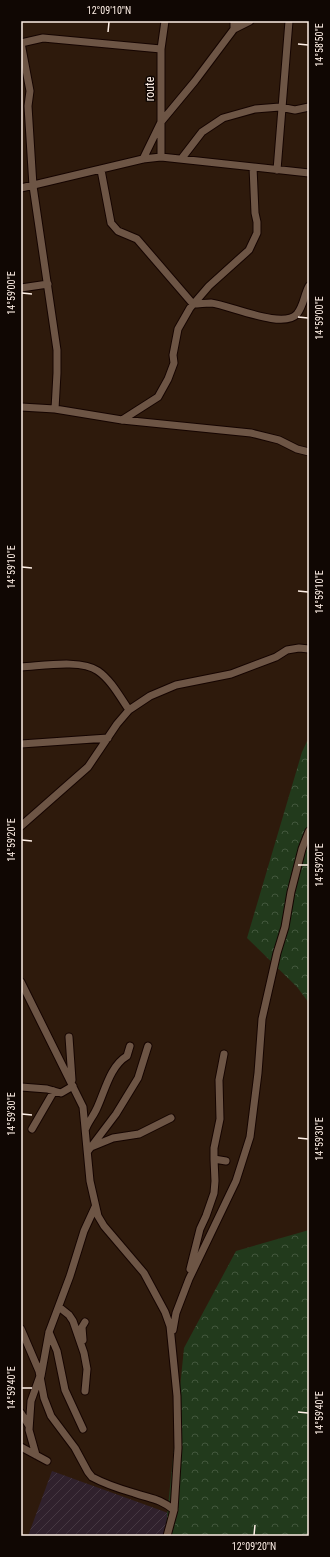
<svg xmlns="http://www.w3.org/2000/svg" width="330" height="1557" viewBox="0 0 330 1557" font-family="'Roboto Condensed',sans-serif">
<style>
.industrial{fill:url(#industrial-furrows)}
.forest{fill:url(#forest-crowns)}
.lines{fill:none;stroke-linecap:round;stroke-linejoin:round}
.street-casing{stroke:#150400;stroke-width:9}
.street{stroke:#6d5545;stroke-width:7}
.ticks{fill:none;stroke:#feefe6;stroke-width:1.5}
.labels{text-anchor:middle;stroke-width:3;stroke-linejoin:round;paint-order:stroke}
.street-label{font-size:12px;fill:#feefe6;stroke:#100703}
.neatline{fill:none;stroke:#feefe6;stroke-width:1.5}
.ticks-label{font-size:10px;text-anchor:middle;fill:#feefe6}
</style>
<defs>
<pattern id="industrial-furrows" width="10" height="10" patternUnits="userSpaceOnUse"><rect width="10" height="10" fill="#30212d"/><path d="M-1 1l2-2M0 10L10 0M9 11l2-2" fill="none" stroke="#453741"/></pattern>
<pattern id="forest-crowns" width="20" height="18" patternUnits="userSpaceOnUse"><rect width="20" height="18" fill="#223a1c"/><path d="M2 6a3 3 0 1 1 6 0M12 15a3 3 0 1 1 6 0" fill="none" stroke="#43573d"/></pattern>
</defs>
<rect width="100%" height="100%" fill="#2e1a0c"/>
<path class="industrial" d="M52 1471 171 1514 163 1536H28Z"/>
<path class="forest" d="M309 737V1003L297 987 247 938 302 752Z
M309 1230V1536H165L184 1348 236 1251Z"/>
<g class="lines">
<g class="street-casing">
<path id="street" d="M234 21V29L250 21
M21 43 30 91 28 106 33 186 57 350V373L55 409
M21 43 43 38 161 49
M161 157V49L165 21
M182 158 202 132 223 118 255 109 280 107 295 110 309 107
M143 159 161 122 195 81 234 29 242 21
M101 170 111 223 118 231 137 239 193 304C199 304 205 303 211 303 230 305 283 330 297 314 304 305 304 295 309 286
M277 170 289 21
M21 188 143 159 161 157 309 173
M21 288 48 284
M21 407 55 409 122 420 251 433 279 440 297 449 309 452
M122 420 158 397 168 379 174 363 173 355 178 329 190 308 209 286 249 250 257 233V222L255 213 253 167
M21 667C42 666 81 659 98 671 111 680 120 697 129 710
M21 744 108 738
M21 826 88 767 117 724 129 710 150 696 176 685 231 674 276 657 287 650 299 648 309 649
M21 982 83 1107 90 1181 98 1216 104 1226 144 1273 165 1312 170 1326 177 1396 178 1448 174 1510 167 1536
M69 1037 72 1080
M224 1054 219 1080 220 1119 214 1148V1159L226 1161
M21 1087 47 1089 61 1093 73 1086
M86 1128C89 1121 94 1115 97 1108 105 1091 110 1066 127 1056L130 1046
M32 1129 54 1091
M91 1147 113 1138 139 1134 171 1118
M88 1151 116 1114 138 1078 148 1046
M190 1269 200 1229 206 1216 214 1193 215 1181 214 1159
M59 1307 69 1315 73 1321 84 1353 87 1369 85 1391
M21 1329 39 1371 44 1398 51 1416 75 1448 88 1472 92 1477C105 1484 120 1489 134 1493 151 1499 159 1498 174 1510
M173 1330 176 1313 189 1279 236 1181 250 1137 258 1073 262 1019 277 953 285 927 291 892 302 849 309 831
M49 1332 57 1351 65 1390 83 1429
M83 1340 82 1327 85 1322
M41 1376 49 1332 70 1276 84 1231 95 1207
M21 1413 29 1426
M21 1447 47 1461
M36 1455 29 1430 31 1401 40 1376"/>
</g>
<use href="#street" class="street"/>
</g>
<path class="ticks" d="M108 32 109 22M298 44 308 45M22 293 32 294M298 317 308 318M22 567 32 568M298 591 308 592M22 840 32 841M298 865H308M22 1114 32 1115M298 1138 308 1139M22 1388H32M298 1412 308 1413M254 1535 255 1525"/>
<g class="labels">
<g class="street-label">
<text transform="translate(150 89) rotate(-90)" y="4">route</text>
</g>
</g>
<rect width="330" height="1557" fill="none" stroke="#100703" stroke-width="44"/>
<rect x="22" y="22" width="286" height="1513" class="neatline"/>
<g class="ticks-label">
<text x="109" y="14">12°09'10"N</text>
<text transform="translate(319 45) rotate(-90)" y="4">14°58'50"E</text>
<text transform="translate(11 293) rotate(-90)" y="4">14°59'00"E</text>
<text transform="translate(319 318) rotate(-90)" y="4">14°59'00"E</text>
<text transform="translate(11 567) rotate(-90)" y="4">14°59'10"E</text>
<text transform="translate(319 592) rotate(-90)" y="4">14°59'10"E</text>
<text transform="translate(11 840) rotate(-90)" y="4">14°59'20"E</text>
<text transform="translate(319 865) rotate(-90)" y="4">14°59'20"E</text>
<text transform="translate(11 1114) rotate(-90)" y="4">14°59'30"E</text>
<text transform="translate(319 1139) rotate(-90)" y="4">14°59'30"E</text>
<text transform="translate(11 1388) rotate(-90)" y="4">14°59'40"E</text>
<text transform="translate(319 1413) rotate(-90)" y="4">14°59'40"E</text>
<text x="254" y="1550">12°09'20"N</text>
</g>
</svg>
